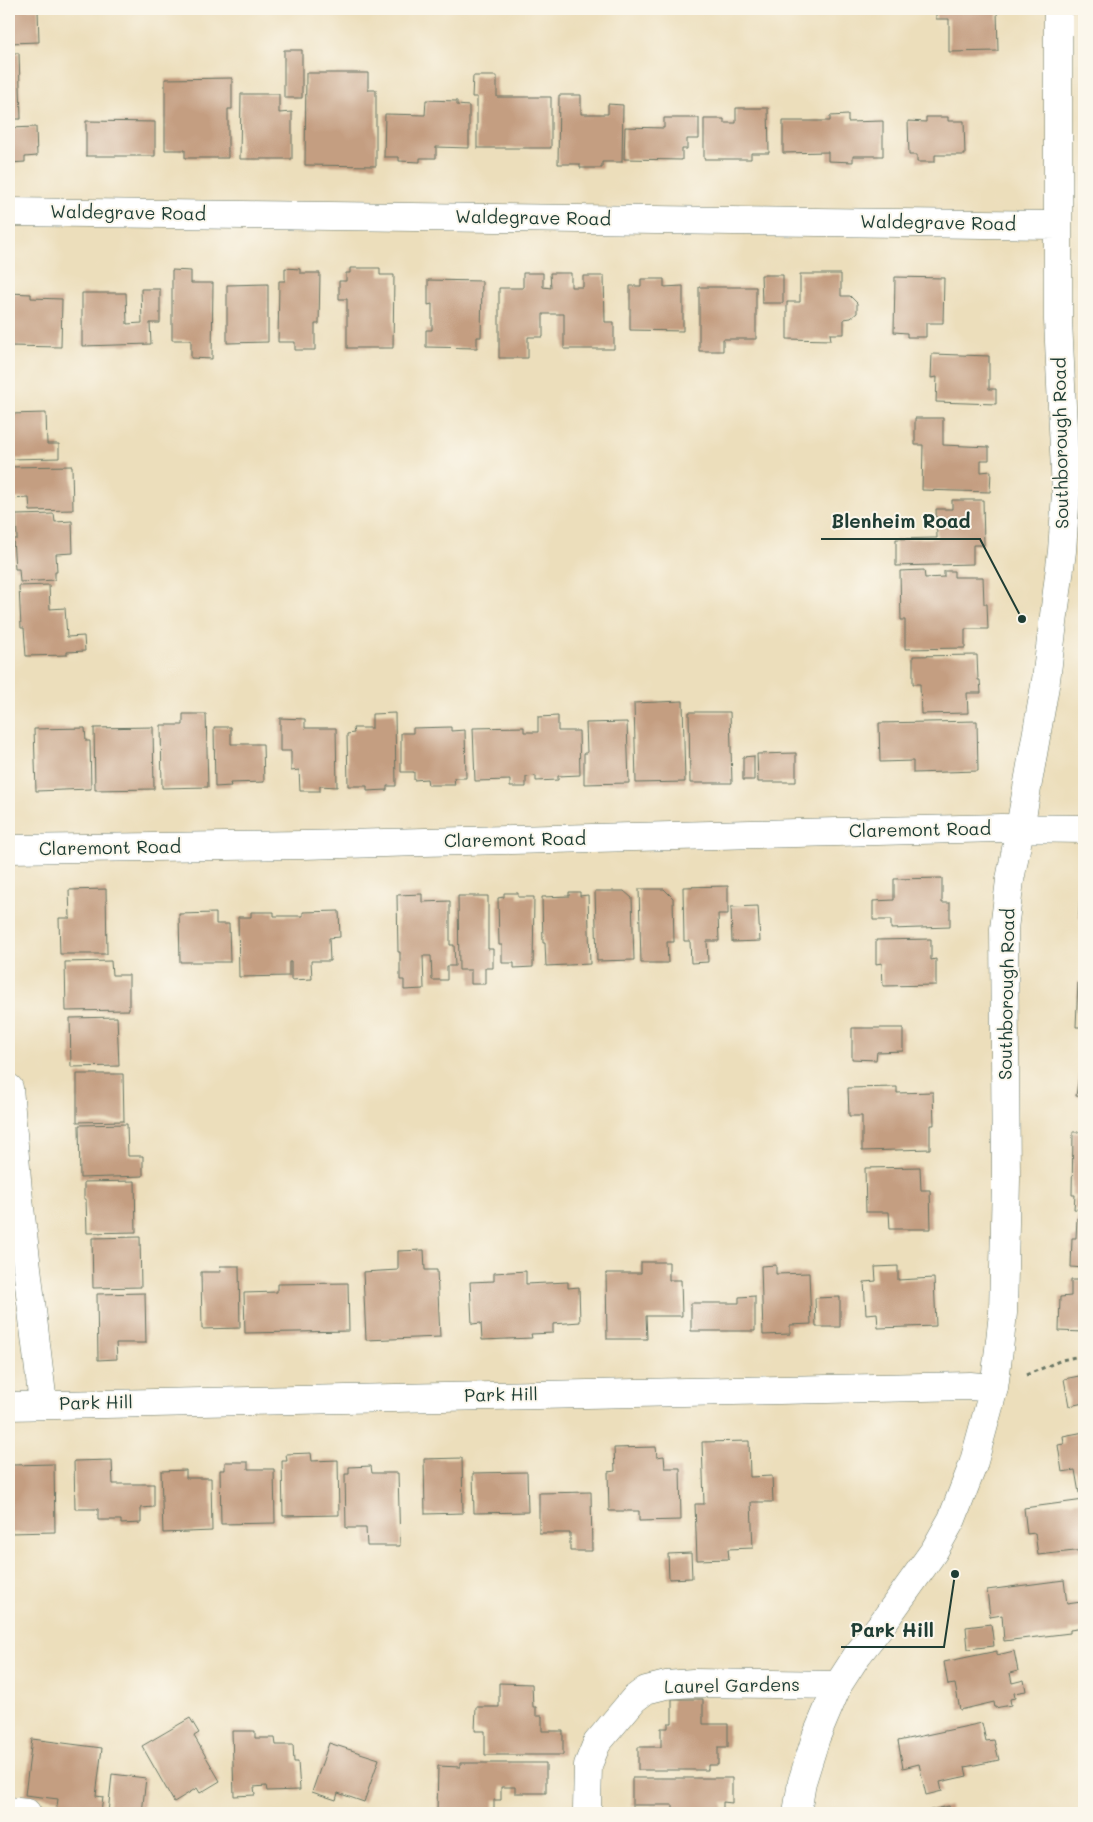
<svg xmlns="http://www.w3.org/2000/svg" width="1093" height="1822" viewBox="0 0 1093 1822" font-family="Mali,sans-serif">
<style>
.building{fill:#c49e81}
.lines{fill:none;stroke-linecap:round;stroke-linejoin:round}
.minor-casing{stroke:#677563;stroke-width:29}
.path{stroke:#677563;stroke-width:3;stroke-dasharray:4 4;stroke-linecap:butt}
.minor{stroke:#fff;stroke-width:28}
.labels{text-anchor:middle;stroke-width:4;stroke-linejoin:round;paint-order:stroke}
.street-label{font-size:18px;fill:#1f3d34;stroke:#fbf7ec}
.leader{fill:none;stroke:#1f3d34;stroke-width:2}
.callout-dot{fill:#1f3d34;stroke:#fbf7ec;stroke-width:2}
.callout-label{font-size:19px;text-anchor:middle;font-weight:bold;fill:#1f3d34;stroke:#fbf7ec;stroke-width:4;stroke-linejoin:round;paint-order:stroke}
</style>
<rect width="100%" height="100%" fill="#fbf7ec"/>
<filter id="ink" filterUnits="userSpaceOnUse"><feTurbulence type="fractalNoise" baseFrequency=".02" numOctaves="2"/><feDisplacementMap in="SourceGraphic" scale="10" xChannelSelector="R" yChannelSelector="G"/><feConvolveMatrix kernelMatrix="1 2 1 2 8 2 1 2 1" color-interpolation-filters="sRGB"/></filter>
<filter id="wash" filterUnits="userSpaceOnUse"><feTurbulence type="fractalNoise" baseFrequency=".0096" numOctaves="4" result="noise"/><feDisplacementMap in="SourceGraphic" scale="20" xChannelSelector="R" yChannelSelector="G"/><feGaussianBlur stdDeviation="1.12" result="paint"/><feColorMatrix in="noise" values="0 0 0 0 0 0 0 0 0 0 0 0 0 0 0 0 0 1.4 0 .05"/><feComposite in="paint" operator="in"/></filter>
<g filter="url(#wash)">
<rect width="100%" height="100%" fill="#ecdebb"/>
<g id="blocks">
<path class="building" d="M9 9H38L39 42 9 43Z
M936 9H997L998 51 949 52V19H936Z
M284 50H302V98H284Z
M9 53H19L21 119H9Z
M306 73H368V90H376V166L305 165Z
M473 76H497V97H551V148H477V97H472Z
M232 78V109H228V158H185V150H165V79Z
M241 94H279V113L292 112V159H240Z
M559 95H581V114H608V104L623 105 622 162H602V168H580V164H558Z
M426 100 457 101V105L469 106V148L436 147V158H420V162L399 161V157H384L385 114 425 115Z
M736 108H768L769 153H751V159H704V119H724V123H736Z
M848 115V122L883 121V156H853V162L828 161V152L783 153V121H830V116Z
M926 117H948V121H964L965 155H935V162H917V155H909L908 121 926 122Z
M664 118H699V139H687V149H682V160L624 159 625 127 664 128Z
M86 121 155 122V156H86Z
M36 127 37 156 25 157V162L9 163V128Z
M285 268 300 269V273H320L319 324H315V350H295V342H278L279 281H285Z
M350 268H380V275H394L393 348H347V299H339V281H346V273H350Z
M172 270 191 271V283H213L212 359 191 358V340H172Z
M523 273H543V287L551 288 550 273H571V287H583V276H604L605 322H614V349H564V314H543V337H528V358H499V288H523Z
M800 274H841V296H850L857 303V313L851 318 844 319V334H830L831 340 787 339V302H800Z
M761 275H783V303H762Z
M895 277 944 278 943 323H926V337H907V333L894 332Z
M641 279H664V287L683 286V331L630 330V286H641Z
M428 280 482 281 481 337H477V348L426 347V330H432V304L428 305Z
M268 284V342L227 343V285Z
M699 287H756V339H723V351H699Z
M141 289H160V323H150L151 344 82 346V293H126L127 324 142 323Z
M9 293 31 294V298L62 299 61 347 9 346Z
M932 354 989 356V389H996V404L936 402 937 377 931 378Z
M46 413 47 444H59V458L9 459V414Z
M915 418H943V445L989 447V460H981V472L991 471 990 492 922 490 923 445H915Z
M72 466 73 510 30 511 29 498 9 499V467Z
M952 500H983L984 545H973V564L896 566V539L937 538 936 509H952Z
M54 514 55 522 72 521 73 553 56 554 57 572H55V580L20 582 19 569H15L13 539H17L16 515Z
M924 570 925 578 944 577V571H954V577H983L984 604H987L988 629H965V648L905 649V620H901L900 571Z
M49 585 50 609 65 608 67 637 84 636 85 651 67 652V655L26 656 24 628H21L19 586Z
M977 655 978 680H980L981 693H967L968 713 921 714 920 684H913V656Z
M683 701 685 782 636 783 634 703Z
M689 712H730L732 783H690Z
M395 713 396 786H387V790L367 791V786H348L347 734 354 733 353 728H372V714Z
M183 714H206L208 787 162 788 161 725H183Z
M558 716V731H579L580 775 558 776V780L536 781V776L526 777V787H510V780L475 781 473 728 524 727V732H538V717Z
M280 718 305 719V728H336L337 787 320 786V791H300L299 770 291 771V751H280Z
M977 721 978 771 913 773V761L880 762 879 723Z
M627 722 629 783 584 784V753H587L586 723Z
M153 727 154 789 95 790 94 728Z
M214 727H231V744H263L264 782 230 783 231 786 215 787Z
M451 727V731L465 730 466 778H454L455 785H428L427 779 414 780V772H401V733H413V728Z
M85 728 86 741H90L91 789 36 791 34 729Z
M796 753V782H758L757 754Z
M754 756V780H743V757Z
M942 878V903H950V927L891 929V920H873V901L894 900V879Z
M1080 880H1084V918H1079Z
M728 886V914H718L719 941H707L708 962 691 963 690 941H684L683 887Z
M106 889 107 954H60L59 918H70L69 890Z
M639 889H664L673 898 674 942H667L668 963H641Z
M595 891H624L632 898 634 960 597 961Z
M569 892H580V896L588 895 590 964 546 966 545 943H543L542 897 569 896Z
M504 893H518V897H534L533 967 514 968V963H502V945H499L498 898 504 897Z
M422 894V902L450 901V945H454L455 966H447V980H432L431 956H423L424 989 404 990V980H400V952H398L397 895Z
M458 896H488V949H493V968H485V984H471V970H459Z
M758 906 760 941 732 942 731 907Z
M339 911 340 937 329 938 330 961H311L312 979 291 980V962H289V976L239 977 238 917H251V912H274V916H303V912Z
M216 913V924H229L230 962H180L179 914Z
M931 939V960L936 959V985L883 986 882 963 876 964V940Z
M111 961 112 975H129V1010L66 1011 65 962Z
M1078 982 1084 983V1027H1076Z
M117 1017 119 1066 71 1067 70 1018Z
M852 1028H903V1051L877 1052 876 1060 852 1059Z
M1082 1055 1084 1056V1097L1076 1096Z
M77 1074H123L124 1121 77 1122Z
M897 1087V1093L933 1092 934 1125H930V1149L862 1151V1116H849L848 1088Z
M127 1124 128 1156H143V1176L80 1178 79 1125Z
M1073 1132H1084V1210L1074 1209 1075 1195H1072Z
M920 1167 921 1190H930L931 1229H890L889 1212H866L865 1168Z
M135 1181 136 1232 87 1233 86 1199H84V1182Z
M1077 1218H1084V1268L1071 1267 1072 1238H1076Z
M140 1237 141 1287 93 1288 92 1238Z
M424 1250 425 1270H437L440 1337 366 1340 363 1272 398 1270V1251Z
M641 1262H669V1280H681L682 1316H646L647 1339H607L606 1273H641Z
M776 1265V1274L809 1273 811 1324 790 1325V1334L763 1335 761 1266Z
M220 1266H239L240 1328 202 1329 201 1272H221Z
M898 1266V1280L934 1278 936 1326 878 1328 877 1313 866 1314 864 1282 876 1281 875 1267Z
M526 1271V1284L568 1282V1288L579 1287 580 1322 553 1324V1333L531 1334 532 1338 482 1340 481 1323 472 1324 470 1282 494 1281V1273Z
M1071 1280H1084V1332L1059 1331 1060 1297 1071 1296Z
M348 1283 349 1331 245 1333 244 1293 277 1292V1284Z
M145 1293 146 1343H116L117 1359 98 1360 97 1294Z
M755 1296V1331H691V1303H739V1297Z
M840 1297V1327H816L815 1298Z
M1084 1375V1403L1069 1406 1064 1379Z
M1084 1432V1492L1079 1493 1075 1470 1062 1472 1058 1445 1064 1444 1063 1436Z
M749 1441 750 1477 772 1476 773 1502H751L753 1548 728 1549 729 1559 697 1560 695 1504H704L702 1442Z
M656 1447 657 1457 664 1456 665 1468H680L681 1520 639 1521V1511H609L608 1472 615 1471 614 1448Z
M311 1453 312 1461 338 1460 339 1515 283 1516 282 1461H287L286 1454Z
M462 1458 463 1513 425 1514 424 1459Z
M112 1460 113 1484H154V1507L141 1508V1523L121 1524V1520H98V1509H75L74 1461Z
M225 1462H248V1469H274L275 1523 221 1524 220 1470H225Z
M54 1464 55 1532 9 1533V1476H12V1465Z
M371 1466 372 1473H398L400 1546H367L366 1528H346L345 1474H349V1467Z
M186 1470V1478H211L212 1531 163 1533 161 1471Z
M527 1472 528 1512 474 1513 473 1473Z
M591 1492 592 1551H570V1533H539V1493Z
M1084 1500V1550L1038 1555 1035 1533 1027 1534 1024 1508Z
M691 1553 692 1578 669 1579 668 1554Z
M1064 1580 1067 1604 1081 1602 1084 1628 1070 1630V1633L1004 1641 1002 1615 990 1617 987 1590Z
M991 1624 994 1646 968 1649 966 1627Z
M997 1651V1655L1014 1651 1018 1671 1010 1673 1012 1683 1024 1680 1026 1691 1014 1693 1015 1698 1010 1699 1011 1705 995 1708 994 1702 960 1710 955 1684 948 1685 944 1662Z
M499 1683 532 1684 533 1707H536V1716H542V1731H563V1755H485V1731H475L476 1707H499Z
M672 1699H703V1724H728V1747H718V1765H708V1770H638V1747H661V1728H668V1723H672Z
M9 1710H10L12 1746H9Z
M190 1718 199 1733 194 1736 220 1781 200 1793 197 1788 174 1802 142 1746Z
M982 1723 986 1741 994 1740 999 1760 965 1767 967 1776 940 1782 942 1791 926 1795 919 1764 903 1768 898 1741Z
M232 1731H255V1738H275L276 1745H293L294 1762H298L300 1790 267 1791 266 1786 254 1787 255 1795 234 1796Z
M32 1739 102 1748 96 1796 103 1797 101 1813H56L58 1799 25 1795Z
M329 1743 379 1759 364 1802 338 1793 336 1800 312 1792Z
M460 1763H546V1793H515V1787H501V1800H494V1813L437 1812 438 1766 460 1767Z
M112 1774 146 1778 142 1813H108Z
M632 1778H732V1803L723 1802V1813H673V1805H632Z
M949 1806 951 1813H922V1812Z"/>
</g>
</g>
<g filter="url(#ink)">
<use href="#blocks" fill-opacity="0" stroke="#677563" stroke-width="1"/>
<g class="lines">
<g class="minor-casing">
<path id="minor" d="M9 212 1058 225
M9 849 303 845 1001 828 1084 829
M9 1088 18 1191 43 1404
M9 1406 970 1386 994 1388
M587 1809 588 1765 597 1743 634 1699 646 1690 666 1685 693 1683 838 1685
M9 1811 27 1813
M797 1813 802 1782 816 1737 838 1685 858 1654 884 1621 934 1551 952 1519 973 1465 994 1388 999 1349 1003 1313 1006 1179 1004 929 1010 880 1020 828 1046 680 1062 551 1066 493 1058 320V9"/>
</g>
<path class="path" d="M1026 1375 1062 1360 1084 1355"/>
<use href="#minor" class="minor"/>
</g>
</g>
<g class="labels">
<g class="street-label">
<text transform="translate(128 213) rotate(1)" y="6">Waldegrave Road</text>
<text transform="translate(533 218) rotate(1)" y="6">Waldegrave Road</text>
<text transform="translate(938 223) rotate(1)" y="6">Waldegrave Road</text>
<text transform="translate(1061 443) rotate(-91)" y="6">Southborough Road</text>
<text transform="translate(920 830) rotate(-1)" y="6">Claremont Road</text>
<text transform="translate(515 840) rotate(-1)" y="6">Claremont Road</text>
<text transform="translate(110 848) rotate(-1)" y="6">Claremont Road</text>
<text transform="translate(1007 994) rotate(-89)" y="6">Southborough Road</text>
<text transform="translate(501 1395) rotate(-1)" y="6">Park Hill</text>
<text transform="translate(96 1403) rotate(-1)" y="6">Park Hill</text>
<text transform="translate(732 1686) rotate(-1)" y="6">Laurel Gardens</text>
</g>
</g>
<path class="leader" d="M1022 619L980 539H821M955 1574L944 1647H841"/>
<g class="callout-dot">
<circle cx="1022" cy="619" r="5"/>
<circle cx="955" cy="1574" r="5"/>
</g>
<g class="callout-label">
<text x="901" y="528">Blenheim Road</text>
<text x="892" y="1637">Park Hill</text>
</g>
<rect width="1093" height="1822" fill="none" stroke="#fbf7ec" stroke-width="30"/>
</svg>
